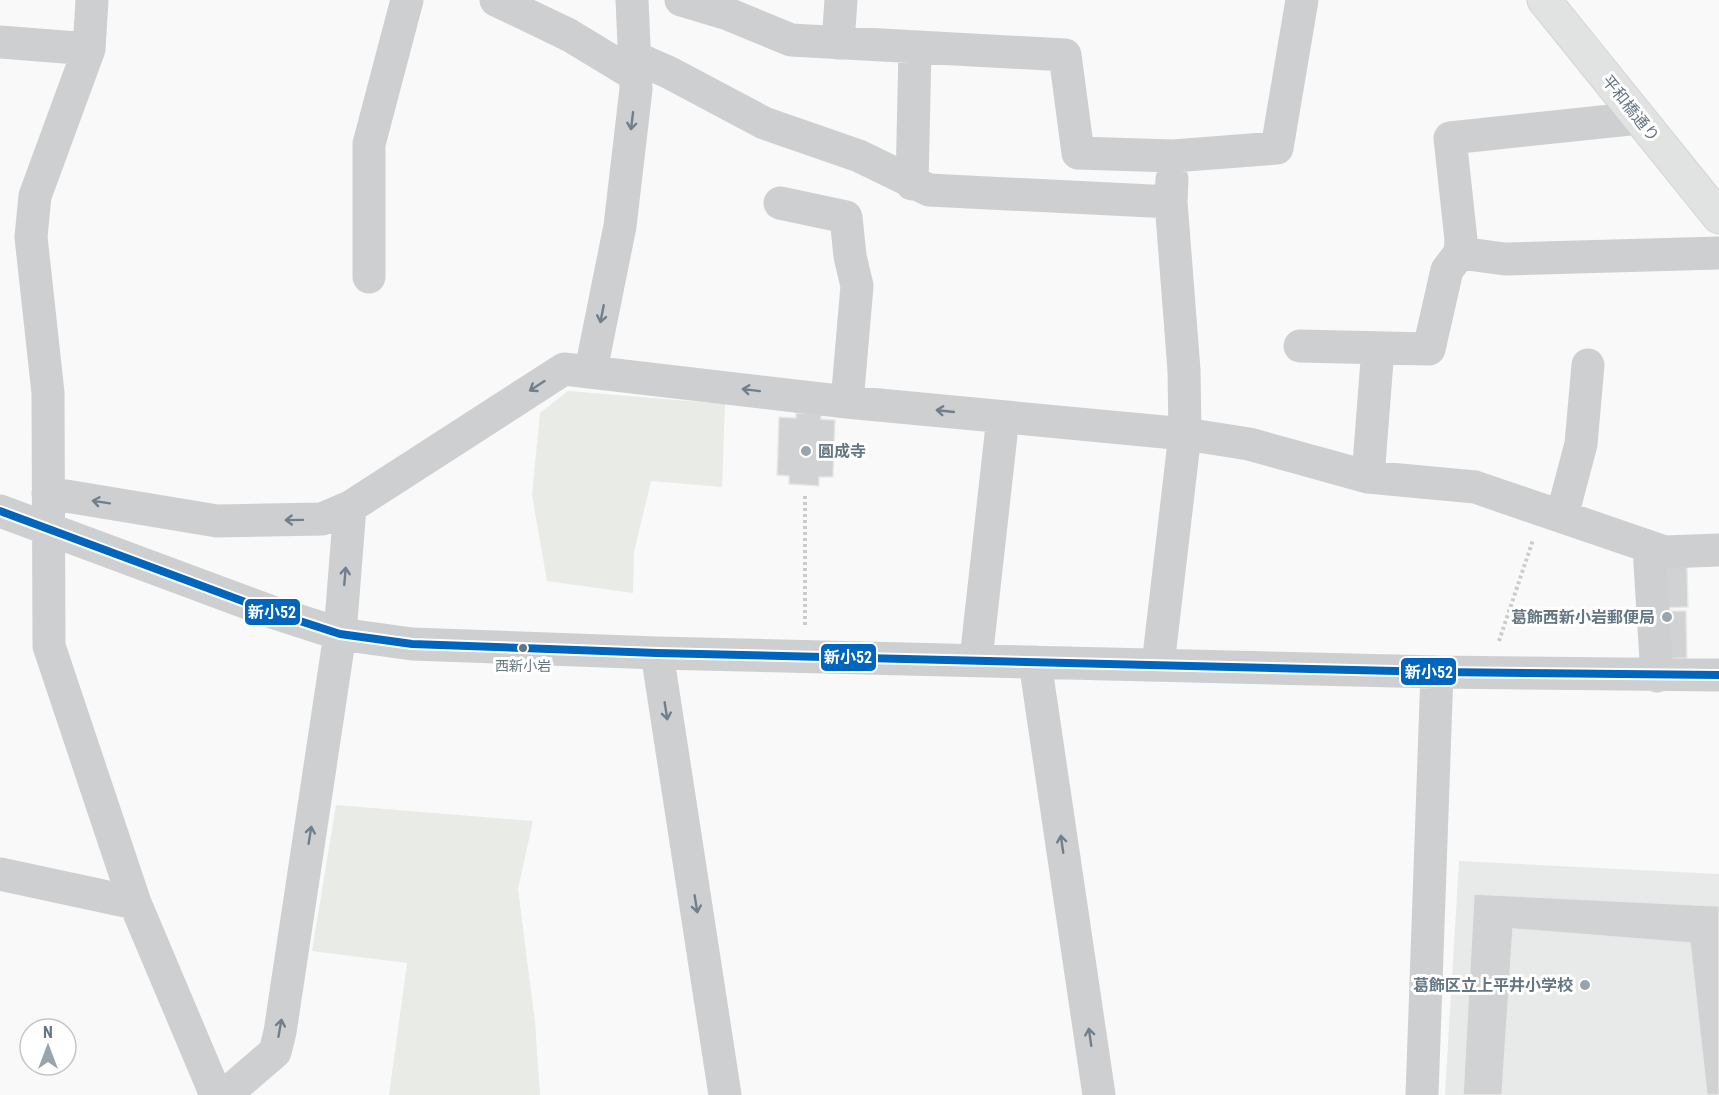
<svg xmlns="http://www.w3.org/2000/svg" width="1719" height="1095" viewBox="0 0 1719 1095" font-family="'Roboto Condensed','Noto Sans JP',sans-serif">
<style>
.built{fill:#e8e9e9}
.green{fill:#e8ebe6}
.building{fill:#d0d2d3;stroke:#e8e8e8;stroke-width:1.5}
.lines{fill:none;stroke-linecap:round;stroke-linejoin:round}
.major-casing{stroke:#d5d6d7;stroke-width:35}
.path{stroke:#cbcccd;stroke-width:4;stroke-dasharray:3 3;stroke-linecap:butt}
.minor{stroke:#cecfd0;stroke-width:33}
.major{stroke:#e1e2e2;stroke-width:33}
.bus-1-casing{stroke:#fff;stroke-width:12}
.bus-1{stroke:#0065bd;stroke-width:8}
.oneway{stroke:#707f8b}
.poi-dot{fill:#99a4ac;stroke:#fff;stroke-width:2}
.bus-dot{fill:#657683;stroke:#fff;stroke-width:2}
.labels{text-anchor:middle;stroke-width:6;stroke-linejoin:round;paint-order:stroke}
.bus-label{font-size:14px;fill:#657683;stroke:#fff}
.street-label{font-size:16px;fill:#657683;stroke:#fff}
.poi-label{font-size:16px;font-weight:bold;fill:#657683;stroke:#fff;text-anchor:end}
.line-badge{stroke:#fff;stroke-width:2}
.badge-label{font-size:16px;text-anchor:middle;font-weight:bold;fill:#fff}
</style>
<rect width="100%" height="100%" fill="#f9f9f9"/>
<path class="built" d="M1459 861 1719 874V1095H1445Z"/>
<path class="green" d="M568 391 725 404 722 487 651 481 634 552 633 593 547 581 532 495 540 413Z
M336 805 533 821 518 889 535 1022 540 1095H389L407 963 312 951Z"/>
<path class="building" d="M796 413 821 414V419L835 420 833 477H819V486L789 484V476L777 475 779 417 796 418Z
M1661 567H1687L1688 607 1662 608Z
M1663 611H1686L1687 658 1664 659Z
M1474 894 1719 906V1095H1707L1690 943 1513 929 1502 1095H1463Z"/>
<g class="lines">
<g class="major-casing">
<path id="major" d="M1544 0 1719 217"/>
</g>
<path class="path" d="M805 625V496
M1499 641 1533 540"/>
<path class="minor" d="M92 0 89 49 35 196 31 237 48 393 49 646 135 903 216 1095
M496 0 569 35 635 75
M681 0 728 14 791 40 1065 55 1078 153 1173 156 1277 148 1302 0
M0 42 89 49
M838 43 841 0
M636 58 668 72 764 123 859 156 929 190 1171 202
M912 184 915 49
M780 203 846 217 850 256 857 286 847 402
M1460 253 1505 259 1719 253
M369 277V144L407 0
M1300 346 1429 349 1447 270 1460 253 1461 240 1450 138 1639 118
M591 370 620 226 636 89 632 0
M1368 477 1378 348
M48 493 217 521 322 519 350 507 564 369 847 402 1185 434 1249 444 1368 477 1475 487 1665 552 1719 550
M0 511 272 612 340 634 412 644 657 653 1437 672 1719 675
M1562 516 1581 444 1588 365
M1649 548 1657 676
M657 653 725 1095
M976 659 1003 417
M1035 662 1099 1095
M1158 665 1185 434 1184 370 1171 202 1172 179
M0 874 135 903
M225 1095 275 1052 280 1032 340 634 350 507
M1422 1095 1437 672"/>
<use href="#major" class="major"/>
<g class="bus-1-casing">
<path id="bus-1" d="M0 511 272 612 340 634 412 644 657 653 1437 672 1719 675"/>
</g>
<use href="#bus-1" class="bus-1"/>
</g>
<defs><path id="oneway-shaft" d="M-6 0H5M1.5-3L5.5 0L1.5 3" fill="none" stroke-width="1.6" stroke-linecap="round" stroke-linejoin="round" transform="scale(1.5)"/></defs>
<g class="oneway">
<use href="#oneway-shaft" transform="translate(632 121) rotate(97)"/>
<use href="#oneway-shaft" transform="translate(602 314) rotate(101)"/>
<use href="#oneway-shaft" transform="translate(537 386) rotate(147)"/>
<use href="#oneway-shaft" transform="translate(751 390) rotate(-173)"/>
<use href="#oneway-shaft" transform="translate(945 411) rotate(-174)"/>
<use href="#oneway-shaft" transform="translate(101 502) rotate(-171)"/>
<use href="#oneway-shaft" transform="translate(294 520) rotate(179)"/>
<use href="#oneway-shaft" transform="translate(345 576) rotate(-85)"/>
<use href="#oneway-shaft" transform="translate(666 711) rotate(81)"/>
<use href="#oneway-shaft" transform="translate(310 835) rotate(-81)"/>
<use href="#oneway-shaft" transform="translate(1062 844) rotate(-98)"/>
<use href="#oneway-shaft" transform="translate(696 904) rotate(81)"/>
<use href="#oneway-shaft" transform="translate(280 1028) rotate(-80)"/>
<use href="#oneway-shaft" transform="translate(1090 1037) rotate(-98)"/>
</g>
<g class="poi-dot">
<circle cx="806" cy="451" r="6"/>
<circle cx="1667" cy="617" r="6"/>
<circle cx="1585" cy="985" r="6"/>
</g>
<circle class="bus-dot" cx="523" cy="648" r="5"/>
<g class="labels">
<g class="bus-label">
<text x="523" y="671">西新小岩</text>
</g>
<g class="street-label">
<text transform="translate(1631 108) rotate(51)" y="6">平和橋通り</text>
</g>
<g class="poi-label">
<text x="818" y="457" text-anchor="start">圓成寺</text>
<text x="1655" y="623">葛飾西新小岩郵便局</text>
<text x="1573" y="991">葛飾区立上平井小学校</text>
</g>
</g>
<g class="line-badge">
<rect x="244" y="598" width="57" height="28" rx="6" fill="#0065bd"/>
<rect x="820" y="643" width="57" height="29" rx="6" fill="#0065bd"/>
<rect x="1400" y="657" width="57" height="29" rx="6" fill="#0065bd"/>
</g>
<g class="badge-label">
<text x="272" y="618">新小52</text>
<text x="848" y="663">新小52</text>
<text x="1429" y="678">新小52</text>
</g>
<g transform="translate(48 1047)"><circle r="28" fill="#ffffff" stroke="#c1c8cd" stroke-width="1.5"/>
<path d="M0-4.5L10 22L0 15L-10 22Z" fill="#99a4ac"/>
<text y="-9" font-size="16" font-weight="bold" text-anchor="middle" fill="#657683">N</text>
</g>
</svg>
